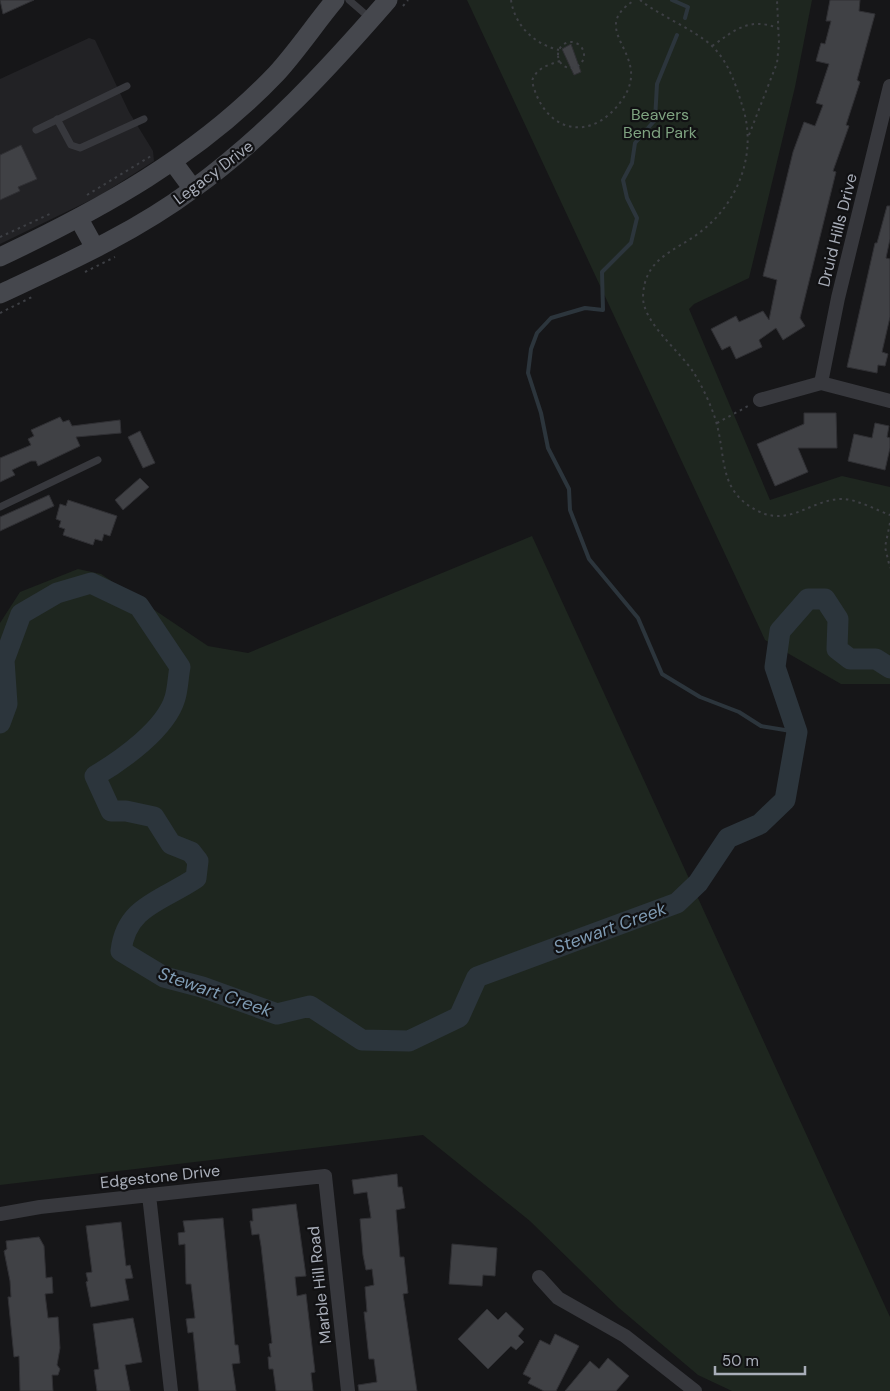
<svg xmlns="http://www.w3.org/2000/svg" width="890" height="1391" viewBox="0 0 890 1391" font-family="'DM Sans',sans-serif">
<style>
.built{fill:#222225}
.green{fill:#1e261f}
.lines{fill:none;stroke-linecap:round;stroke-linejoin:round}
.stream{stroke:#2c353c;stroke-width:4}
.river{stroke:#2c353c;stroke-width:21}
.building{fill:#404145;stroke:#303034}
.path{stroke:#3d3f44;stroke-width:2;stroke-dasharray:2.5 4;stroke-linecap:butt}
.service{stroke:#37383d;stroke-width:7}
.minor{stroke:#37383d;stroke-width:14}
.secondary{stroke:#45474d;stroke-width:19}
.labels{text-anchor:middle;stroke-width:4.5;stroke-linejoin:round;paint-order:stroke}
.park-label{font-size:16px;fill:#7fa381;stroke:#111113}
.street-label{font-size:16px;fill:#a8adb8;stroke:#111113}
.water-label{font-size:18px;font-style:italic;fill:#7f9bb3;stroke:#111113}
</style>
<rect width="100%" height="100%" fill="#161618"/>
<path class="built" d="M89 38 95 40 129 112 153 151 154 161 99 196 0 244V79Z"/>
<path class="green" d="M467 0H812L795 87 749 278 694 304 689 309 770 500 842 476 890 487V684H841L765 640Z
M532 536 890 1317V1391H732L698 1375 619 1308 530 1221 423 1135 0 1185V623L20 592 78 569 101 574 208 646 248 653Z"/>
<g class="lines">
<path class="stream" d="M672 0 688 7 685 18
M677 35 657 84 655 120 635 143 632 163 623 180 627 198 637 218 631 243 602 272 603 310 585 308 551 318 537 333 531 349 528 373 541 413 548 448 569 489 570 510 589 559 638 618 662 674 700 697 739 712 761 726 797 732"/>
<path class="river" d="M0 723 7 704 4 660 21 614 57 593 91 583 139 606 180 667C178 677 178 688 175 698 166 729 122 760 95 776L111 811H126L154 817 171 844 191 852 198 861 196 878C162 901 126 906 121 951L164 977 202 987 277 1014 310 1006 362 1040 409 1041 459 1017 477 977 677 903 698 883 728 838 760 824 785 800 797 732 775 667 780 631 808 599H825L838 619 837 649 850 659H876L890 668"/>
</g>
<path class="building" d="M0 0H34L3 14Z
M830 0H860L859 11 875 14 857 80 860 82 846 125 849 126 833 171 836 172 800 318 805 326 783 340 776 328 759 340 762 347 736 359 730 346 722 350 711 329 736 316 739 322 763 311 769 320 777 280 763 276 793 152 804 122 815 126 823 105 816 103 829 64 816 61 821 43 825 44 831 21H826Z
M571 44 581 72 574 75 562 49Z
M21 145 37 179 18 187 20 191 0 200V155Z
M887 206H890V239L886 258 890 259V317L882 352 888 354 885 366 878 365 877 373 847 367 875 243H877Z
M804 413H836L837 448H798L808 472 775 486 757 444 804 424Z
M60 417 63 422 69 420 72 426 120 420 121 433 76 437 80 446 38 466 36 461H31L12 470 15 475 0 482V458L31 445 28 439 34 436 31 430Z
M875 423 889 426 887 437 890 438V448L885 470 848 461 854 434 872 438Z
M140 431 155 463 143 468 128 437Z
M140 478 149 487 123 510 115 500Z
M49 495 54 506 0 531V517Z
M68 500 117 516 110 536 104 534 102 541 95 539 93 545 63 535 65 529 59 527 61 521 56 519 60 504 66 506Z
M397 1174 398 1187H402L405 1208 396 1210 400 1257H404L408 1293 403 1294 417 1391H359L358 1385 377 1382 374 1359H369L364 1312H367L365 1287 374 1285 372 1269 366 1270 363 1255 360 1219 371 1218 367 1192 354 1194 352 1180Z
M296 1204 306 1276 295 1277 297 1296 306 1294 315 1372 311 1373 313 1391H276L273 1369H269L268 1357H271L269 1344 272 1343 261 1246 259 1234 252 1235 250 1221H253L252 1209Z
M223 1218 235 1345H238L240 1363 232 1364 236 1391H199L193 1332 188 1333 186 1319 195 1318 191 1284H186L185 1244 179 1245 178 1233 185 1232 183 1221Z
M121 1222 126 1266 130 1265 133 1278 125 1279 129 1300 91 1307 86 1282 88 1281 86 1273 92 1272 86 1226Z
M39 1237 44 1246 46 1278 52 1277 53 1293 45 1294 48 1318 58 1317 60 1348 57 1365 60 1369 58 1375H52L53 1391H20L19 1356 14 1357 8 1297H11L10 1281 4 1251 7 1249 6 1241Z
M452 1244 497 1248 495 1276 483 1275 482 1286 449 1284Z
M487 1309 498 1320 506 1312 524 1329 518 1336 524 1342 516 1350 511 1346 488 1369 458 1339Z
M133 1318 142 1362 125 1365 130 1391H97L94 1370 99 1369 93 1324Z
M555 1334 579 1346 556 1391H544L528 1383 531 1378 523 1374 540 1340 550 1345Z
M608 1358 629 1376 616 1391H565L590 1361 599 1369Z"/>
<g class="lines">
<path class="path" d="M511 0C515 26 534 44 559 50
M640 0C660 16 695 30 712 46 728 61 736 85 742 105 758 152 739 203 699 233 674 252 644 258 643 297 643 323 680 351 694 373 702 386 709 401 714 415 728 455 715 491 760 512 791 526 812 499 842 499 857 499 876 510 890 515
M403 6 408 0
M558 55a13 13 0 1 1 26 0a13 13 0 1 1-26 0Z
M712 46C735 30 749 17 778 28
M560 61C548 65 536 68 532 81 544 133 591 144 622 100 655 54 584 31 635 0
M749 135 777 63 779 43 777 0
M87 195 151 156
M0 237 52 213
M85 272 115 257
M0 313 32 297
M717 423 750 405
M890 523 885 547 890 568"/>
<path class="service" d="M349 0 371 19
M57 119 71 145 80 148 144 119
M36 130 127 86
M0 507 98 460"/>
<path class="minor" d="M821 383 838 298 890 86
M760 400 821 383 890 401
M149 1195 171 1391
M0 1214 40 1207 325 1176 348 1391
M539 1277 558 1298 625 1336 695 1391"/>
<path class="secondary" d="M173 162 193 189
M79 219 95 248
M0 257C101 209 198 156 276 74 297 51 315 24 335 0
M0 294C66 263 134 233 193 189 267 135 328 69 388 0"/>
</g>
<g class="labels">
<g class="park-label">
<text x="660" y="120">Beavers<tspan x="660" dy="18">Bend Park</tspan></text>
</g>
<g class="street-label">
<text transform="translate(213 172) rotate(-37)" y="6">Legacy Drive</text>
<text transform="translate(837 230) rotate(-76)" y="6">Druid Hills Drive</text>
<text transform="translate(160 1176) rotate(-6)" y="6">Edgestone Drive</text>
<text transform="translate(319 1285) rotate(-96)" y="6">Marble Hill Road</text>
</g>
<g class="water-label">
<text transform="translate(610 928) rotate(-20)" y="6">Stewart Creek</text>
<text transform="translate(215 992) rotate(19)" y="6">Stewart Creek</text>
</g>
</g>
<path d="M715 1366v8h90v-8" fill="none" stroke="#a8adb8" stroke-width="2.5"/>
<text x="722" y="1366" font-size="15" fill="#a8adb8" stroke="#111113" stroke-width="4" paint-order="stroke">50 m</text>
</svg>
